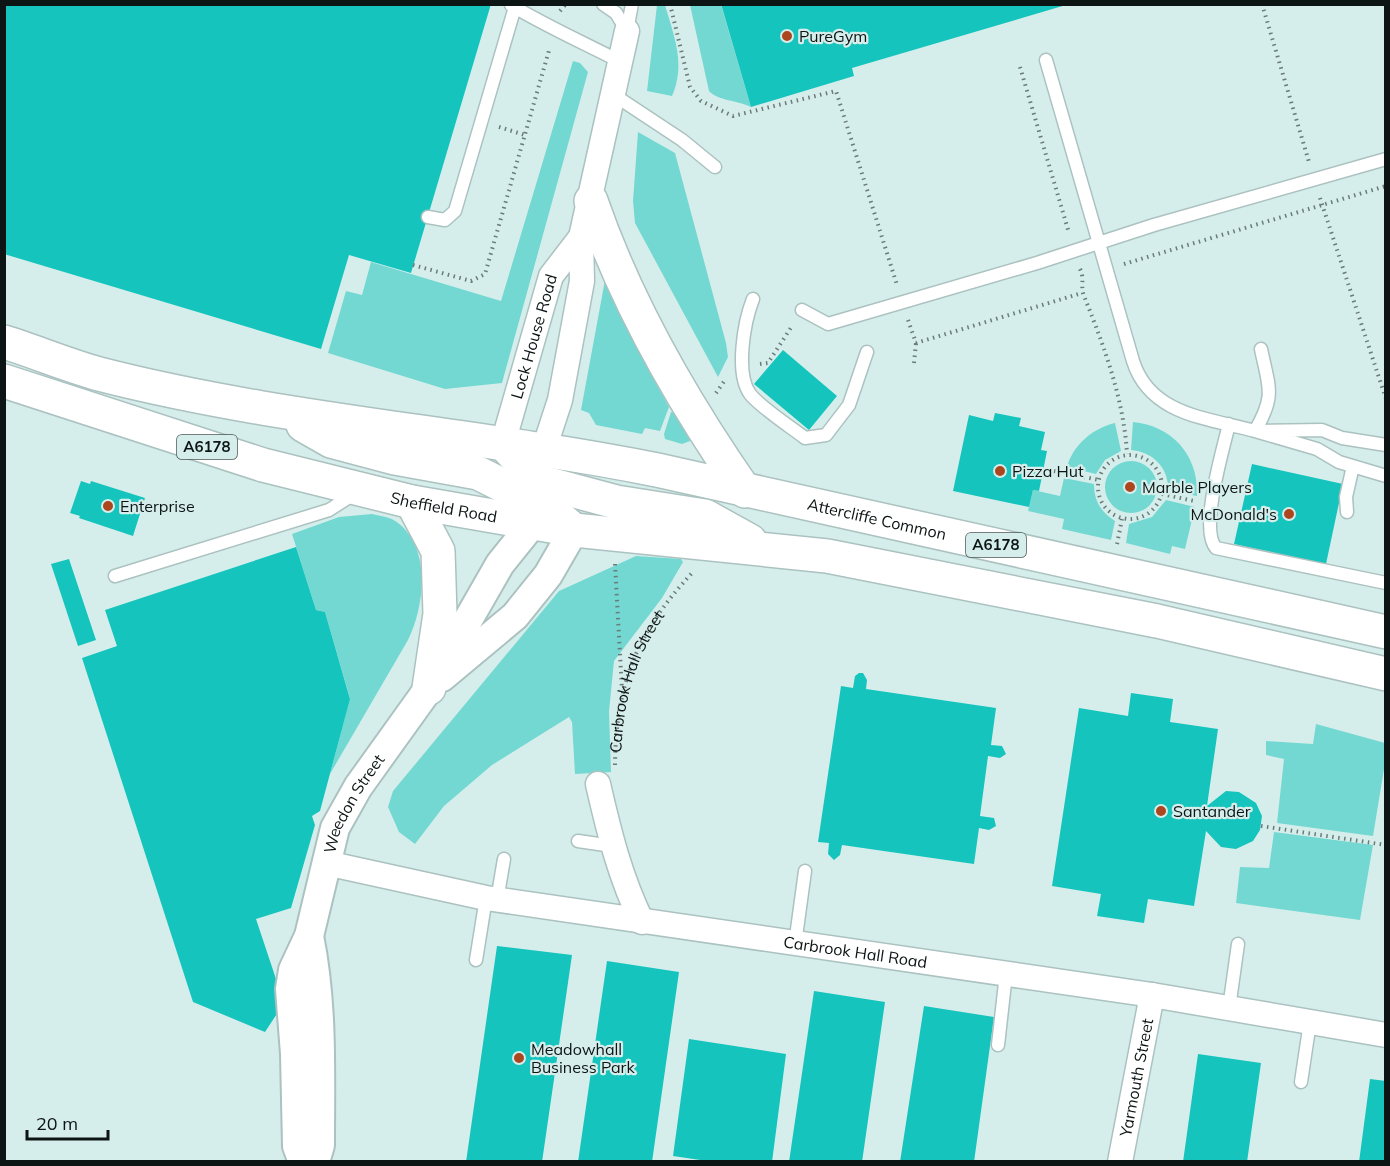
<svg xmlns="http://www.w3.org/2000/svg" width="1390" height="1166" viewBox="0 0 1390 1166" font-family="Mulish,sans-serif">
<style>
.green{fill:#73d8d2}
.building{fill:#15c4bd}
.lines{fill:none;stroke-linecap:round;stroke-linejoin:round}
.service-casing{stroke:#abc2c0;stroke-width:15}
.minor-casing{stroke:#abc2c0;stroke-width:27}
.tertiary-casing{stroke:#abc2c0;stroke-width:32}
.primary-casing{stroke:#abc2c0;stroke-width:36}
.path{stroke:#6b7b79;stroke-width:4;stroke-dasharray:1.5 4.5;stroke-linecap:butt}
.service{stroke:#fff;stroke-width:12}
.minor{stroke:#fff;stroke-width:24}
.tertiary{stroke:#fff;stroke-width:28}
.primary{stroke:#fff;stroke-width:33}
.poi-dot{fill:#ac461e;stroke:#d6eeeb;stroke-width:2}
.labels{text-anchor:middle;stroke-width:4.5;stroke-linejoin:round;paint-order:stroke}
.shield{fill:#d6eeeb;stroke:#495654;stroke-width:1.5}
.shield-label{font-size:15px;font-weight:bold;fill:#0c1514}
.poi-label{font-size:16px;fill:#0c1514;stroke:#d6eeeb;text-anchor:start}
.street-label{font-size:16px;fill:#0c1514;stroke:#d6eeeb}
</style>
<rect width="100%" height="100%" fill="#d6eeeb"/>
<path class="green" d="M657 5H665C674 36 686 64 672 96L647 91Z
M690 5H721L751 107C737 100 718 101 709 91Z
M573 61 580 63 588 72 502 383 445 389 328 353 346 291 362 295 371 262 501 301Z
M638 132 675 153 726 343 728 357 718 377 635 223 633 201Z
M605 280 654 368 652 376 669 407 660 431 645 428 642 434 596 425 589 413 581 410Z
M671 412 682 415 695 439 682 444 665 439 664 434Z
M1133 422C1173 426 1199 456 1197 496L1168 490C1169 468 1153 452 1131 450Z
M1115 423 1121 451 1105 460 1096 474 1067 467C1073 445 1093 428 1115 423Z
M1105 487a26 26 0 1 1 52 0a26 26 0 1 1-52 0Z
M1064 478 1094 484C1094 501 1101 512 1115 521L1111 540 1062 529 1064 519 1028 511 1033 490 1060 496Z
M1166 500 1195 507 1185 549 1172 546 1170 554 1126 543 1129 524 1152 517Z
M372 514C381 516 391 517 398 523 432 549 424 608 408 640L330 774 350 698 325 612 316 610 292 534 339 517Z
M636 556 681 559 683 562 662 598 614 661 609 711 611 772 575 774 572 722 569 717 492 765 444 806 415 844 399 832 388 807 393 791 559 591Z
M1316 724 1385 743V763L1373 836 1277 823 1284 759 1266 755V741L1313 744Z
M1274 832 1373 845 1360 920 1236 903 1240 867 1269 868Z"/>
<path class="building" d="M4 4H491L411 273 349 255 321 349 4 254Z
M721 4H1066V5L852 68 854 76 751 107Z
M783 350 837 396 809 430 754 384Z
M995 413 1021 418 1019 426 1045 432 1041 450 1047 451 1039 491 1033 490 1029 507 953 491 969 415 993 421Z
M1252 464 1343 484 1326 564 1234 544Z
M81 481 90 484 91 481 145 498 133 536 79 518 80 516 70 513Z
M296 547 316 610 325 612 350 699 320 811 312 816 315 825 291 908 256 919 284 1003 265 1032 193 1002 82 658 117 646 105 610Z
M69 559 96 640 78 646 51 564Z
M859 673H863L867 680 866 689 996 708 991 745 1002 746 1006 754 1000 758 988 756 980 816 994 818 996 826 989 830 979 828 974 864 842 845 840 855 834 860 828 854 829 843 818 842 841 686 853 688 855 676Z
M1131 693 1173 699 1170 722 1218 729 1207 806 1226 791 1239 792 1256 803 1262 816 1260 830 1253 841 1236 849 1221 847 1206 831 1194 906 1148 899 1144 923 1097 916 1101 894 1052 886 1079 708 1128 716Z
M497 946 572 955 542 1162H466Z
M607 961 679 972 652 1162H578Z
M814 991 885 1002 862 1162H789Z
M924 1006 994 1017 974 1162H900Z
M689 1039 786 1054 772 1162H714L673 1156Z
M1198 1054 1261 1063 1247 1162H1183Z
M1370 1079 1386 1081V1162H1359Z"/>
<g class="lines">
<g class="service-casing">
<path id="service" d="M603 4 616 13 627 31
M511 5C546 26 584 43 621 62
M627 31 632 4
M1046 60 1133 361C1150 415 1207 418 1255 431 1276 395 1269 388 1261 349
M614 95 682 140 715 167
M428 217 445 220 455 211 515 7
M753 299C744 322 735 373 750 394 760 407 791 427 805 438L826 435 849 405 867 352
M802 310 828 324 1037 263 1154 225 1386 159
M1229 424C1223 450 1199 529 1216 548L1386 583
M1386 445 1342 438 1322 430 1255 431 1317 449 1339 462 1386 476
M1347 512 1346 497 1353 466
M115 576 329 510 354 494
M578 841 612 846
M497 900 504 859
M795 944 805 871
M476 960 486 898
M1229 1008 1238 944
M998 1045 1006 974
M1301 1082 1310 1022"/>
</g>
<g class="minor-casing">
<g id="minor">
<path id="s2" d="M503 443 551 276 581 237"/>
<path d="M544 449 560 400 582 281 581 237 627 31"/>
<path d="M598 784C609 832 620 877 642 922"/>
<path id="s3" d="M326 863 486 898 1152 995 1386 1035"/>
<path id="s4" d="M1120 1162 1152 995"/>
</g>
</g>
<g class="tertiary-casing">
<g id="tertiary">
<path d="M442 677 515 616 548 575 574 530"/>
<path d="M309 936C323 1004 320 1075 320 1145L315 1162"/>
<path id="s5" d="M303 1162 297 1146 295 1054 290 989 293 970 309 936 335 828 358 787 429 688 500 564 533 523"/>
</g>
</g>
<g class="primary-casing">
<g id="primary">
<path d="M591 201C626 303 683 402 745 491"/>
<path id="s6" d="M4 342C36 352 67 365 99 374 282 421 472 433 657 470L1386 632"/>
<path id="s7" d="M4 381 263 465 412 502 574 530 827 556 1157 621 1386 674"/>
<path d="M303 425 331 441 395 458 478 473 546 507 568 525"/>
<path d="M503 443 528 470 545 483 616 502 705 516 750 541"/>
<path d="M412 502 438 551 440 614 429 688"/>
</g>
</g>
<g class="path">
<path d="M670 4 690 87 701 101 733 116 836 91 897 285"/>
<path d="M1262 4 1309 162"/>
<path d="M560 11 566 4"/>
<path d="M1020 67 1069 233"/>
<path d="M499 127 525 135"/>
<path d="M1320 198 1386 399"/>
<path d="M1124 264 1386 186"/>
<path d="M413 265 471 281 485 274 550 47"/>
<path d="M1080 269C1085 279 1080 287 1084 296 1104 346 1124 400 1127 454"/>
<path d="M908 320 916 343 1082 293"/>
<path d="M914 363 916 343"/>
<path d="M760 364 768 363 792 326"/>
<path d="M716 393 725 380"/>
<circle cx="1130" cy="487" r="32"/>
<path d="M1054 471 1099 480"/>
<path d="M1162 494 1194 501"/>
<path d="M1117 544 1122 519"/>
<path d="M615 564 622 690"/>
<path id="s1" d="M615 765C616 683 637 632 693 572"/>
<path d="M1261 826 1386 845"/>
</g>
<use href="#service" class="service"/>
<use href="#minor" class="minor"/>
<use href="#tertiary" class="tertiary"/>
<use href="#primary" class="primary"/>
</g>
<g class="poi-dot">
<circle cx="787" cy="36" r="6"/>
<circle cx="1000" cy="471" r="6"/>
<circle cx="1130" cy="487" r="6"/>
<circle cx="108" cy="506" r="6"/>
<circle cx="1289" cy="514" r="6"/>
<circle cx="1161" cy="811" r="6"/>
<circle cx="519" cy="1058" r="6"/>
</g>
<g class="labels">
<g class="shield">
<rect x="177" y="435" width="60" height="24" rx="4.5"/>
<rect x="966" y="533" width="60" height="24" rx="4.5"/>
</g>
<g class="shield-label">
<text x="207" y="452">A6178</text>
<text x="996" y="550">A6178</text>
</g>
<g class="poi-label">
<text x="799" y="42">PureGym</text>
<text x="1012" y="477">Pizza Hut</text>
<text x="1142" y="493">Marble Players</text>
<text x="120" y="512">Enterprise</text>
<text x="1277" y="520" text-anchor="end">McDonald's</text>
<text x="1173" y="817">Santander</text>
<text x="531" y="1055">Meadowhall<tspan x="531" dy="18">Business Park</tspan></text>
</g>
<g class="street-label">
<text dy="6" stroke="none"><textPath href="#s2" startOffset="111">Lock House Road</textPath></text>
<text dy="6" stroke="none"><textPath href="#s7" startOffset="458">Sheffield Road</textPath></text>
<text dy="6" stroke="none"><textPath href="#s6" startOffset="892">Attercliffe Common</textPath></text>
<text dy="6" stroke="none"><textPath href="#s1" startOffset="87">Carbrook Hall Street</textPath></text>
<text dy="6" stroke="none"><textPath href="#s5" startOffset="372">Weedon Street</textPath></text>
<text dy="6" stroke="none"><textPath href="#s3" startOffset="537">Carbrook Hall Road</textPath></text>
<text dy="6" stroke="none"><textPath href="#s4" startOffset="86">Yarmouth Street</textPath></text>
</g>
</g>
<rect width="1390" height="1166" fill="none" stroke="#0c1514" stroke-width="12"/>
<path d="M27 1130v9h81v-9" fill="none" stroke="#0c1514" stroke-width="3"/>
<text x="36" y="1130" font-size="18" fill="#0c1514" stroke="#d6eeeb" stroke-width="4.5" paint-order="stroke">20 m</text>
</svg>
